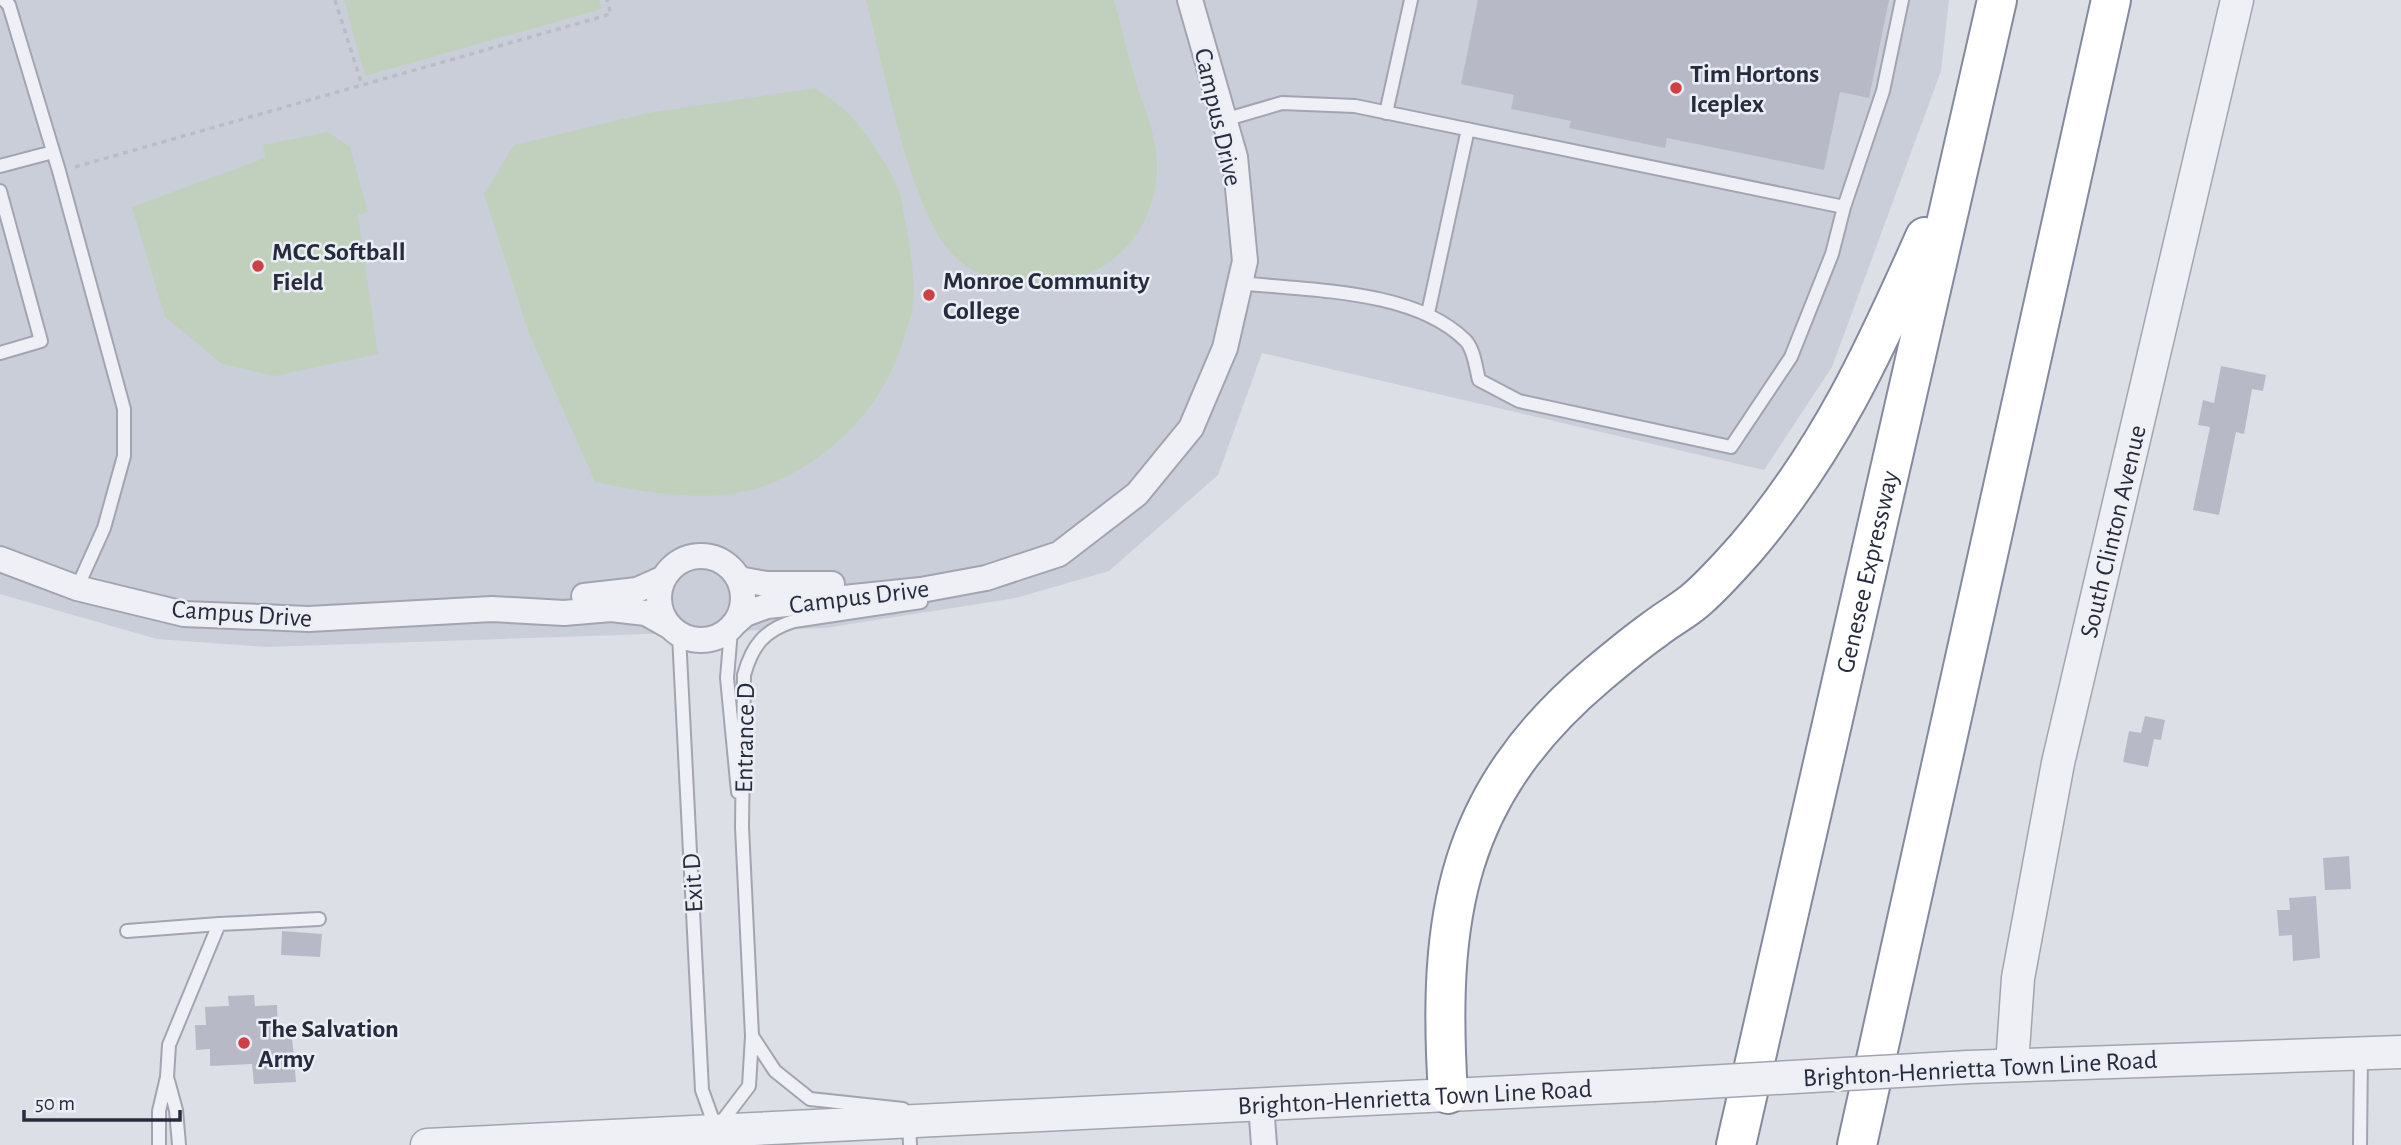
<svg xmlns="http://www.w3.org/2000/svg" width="2401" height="1145" viewBox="0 0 2401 1145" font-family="'Alegreya Sans',sans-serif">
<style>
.built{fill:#caced8}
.green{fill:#c0d0bd}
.building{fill:#b7bac6}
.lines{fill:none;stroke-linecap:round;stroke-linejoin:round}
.service-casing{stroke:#a2a5b0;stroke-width:16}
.minor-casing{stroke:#a2a5b0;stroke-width:28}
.tertiary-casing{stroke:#a2a5b0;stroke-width:35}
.motorway-casing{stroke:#848a9d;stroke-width:42}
.path{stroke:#bbbdc5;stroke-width:3.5;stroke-dasharray:5 5;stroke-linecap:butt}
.service{stroke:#eff0f5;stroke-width:12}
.minor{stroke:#eff0f5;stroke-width:24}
.tertiary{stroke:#eff0f5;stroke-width:32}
.motorway{stroke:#fff;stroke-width:38}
.tertiary-bridge-casing{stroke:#a2a5b0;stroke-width:35;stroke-linecap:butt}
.tertiary-bridge{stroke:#eff0f5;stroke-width:32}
.poi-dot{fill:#cd4043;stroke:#ebeef4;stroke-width:2.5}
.labels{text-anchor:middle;stroke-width:5;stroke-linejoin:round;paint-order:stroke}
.poi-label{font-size:26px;font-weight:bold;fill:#262b3d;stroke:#ebeef4;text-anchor:start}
.street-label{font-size:26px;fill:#262b3d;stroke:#ebeef4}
</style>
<rect width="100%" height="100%" fill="#dcdfe6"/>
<path class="built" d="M0 0H1949L1941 71 1832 367 1764 470 1262 353 1218 475 1109 571 1016 598 825 628 266 647 157 639 0 594Z"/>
<path class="green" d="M344 0H599L601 9 365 76Z
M866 0H1114C1121 24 1126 48 1133 72 1141 102 1157 133 1157 165 1157 228 1114 278 1051 283 1016 285 979 282 953 255 910 210 883 64 866 0Z
M815 88C826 96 839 104 849 114 865 131 893 171 900 194 903 205 904 218 907 230 911 253 915 280 913 304 913 314 908 325 905 335 887 400 839 453 777 481 721 506 653 494 595 482L528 331 484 194 514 145 648 113Z
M328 132 350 147 368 212 358 215 378 354 274 376 222 364 165 317 132 207 265 158 263 145Z"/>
<path class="building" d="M1478 0H1889L1869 98 1840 92 1824 170 1667 138 1665 148 1569 128 1571 121 1511 109 1514 95 1461 84Z
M2221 366 2266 375 2263 391 2252 389 2244 434 2236 432 2219 515 2193 510 2210 427 2198 425 2203 400 2214 403Z
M2145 716 2165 720 2161 740 2154 739 2148 767 2123 762 2129 731 2141 733Z
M2349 856 2351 889 2325 890 2323 858Z
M2316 896 2320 958 2293 961 2292 935 2279 936 2277 910H2290L2289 898Z
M282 931 322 934 320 957 281 955Z
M254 995 255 1006 277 1005 278 1033H281V1038L292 1037 296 1082 254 1084 252 1064 210 1066V1049L196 1050 195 1025H206L205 1007 229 1006 228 996Z"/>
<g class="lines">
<g class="service-casing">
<path id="service" d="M4 0 9 5 59 171 124 409V456L104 528 77 588
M1386 113 1411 0
M1224 120 1282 103 1355 106 1844 207 1883 91 1902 0
M0 166 53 152
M0 191 41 341 0 353
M1240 283C1310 291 1413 289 1465 340 1474 348 1476 369 1479 380L1519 401 1731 447 1791 357 1832 254 1844 207
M1428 313 1468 129
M731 630 727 678 738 792
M679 635 702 1090 716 1129
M127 931 219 924
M752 1036 775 1071 810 1099 903 1109
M167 1077 169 1045 219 924 319 919
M909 1120 910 1145
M717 1128 749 1086 752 1036 742 827 744 675C752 646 764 630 794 621L921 602
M159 1145V1111L167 1077 176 1110 179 1145
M2360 1145 2361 1054"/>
</g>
<g class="minor-casing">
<path id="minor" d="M659 598a42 42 0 1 1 84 0a42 42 0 1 1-84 0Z
M0 559 77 588 184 614 309 619 492 609 564 613 611 609 646 613 669 626
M739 579 766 584H832
M584 596 637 590 664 578
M735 623 745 614 767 606 921 590 986 578 1059 554 1137 494 1191 428 1225 348 1245 261 1235 157 1190 0
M1261 1104 1264 1145"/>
</g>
<g class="tertiary-casing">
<g id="tertiary">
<path id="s1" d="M2012 1065 2018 978 2058 763 2237 0"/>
<path d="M1968 1067 2401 1052"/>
<path id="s2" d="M427 1145 1653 1085"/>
</g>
</g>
<g class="motorway-casing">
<g id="motorway">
<path d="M1448 1094C1437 917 1455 795 1597 675 1616 659 1635 643 1655 629 1669 618 1685 610 1698 598 1715 583 1731 565 1746 548 1828 452 1874 352 1925 237"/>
<path id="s3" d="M1736 1145 1997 0"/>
<path d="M1857 1145 2111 0"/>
</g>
</g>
<path class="path" d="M335 0 362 85
M75 167 611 14 607 0"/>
<use href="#service" class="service"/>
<use href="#minor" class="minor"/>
<use href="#tertiary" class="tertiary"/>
<use href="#motorway" class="motorway"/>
<g class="tertiary-bridge-casing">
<path id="tertiary-bridge" d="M1653 1085 1968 1067"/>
</g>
<use href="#tertiary-bridge" class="tertiary-bridge"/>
</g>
<g class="poi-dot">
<circle cx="1676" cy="88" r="7"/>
<circle cx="258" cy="266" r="7"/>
<circle cx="929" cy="295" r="7"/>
<circle cx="244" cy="1043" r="7"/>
</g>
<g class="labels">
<g class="poi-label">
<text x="1690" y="82">Tim Hortons<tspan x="1690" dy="30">Iceplex</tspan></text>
<text x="272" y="260">MCC Softball<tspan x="272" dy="30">Field</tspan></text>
<text x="943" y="289">Monroe Community<tspan x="943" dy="30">College</tspan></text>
<text x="258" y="1037">The Salvation<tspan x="258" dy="30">Army</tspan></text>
</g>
<g class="street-label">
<text transform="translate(1219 117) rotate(77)" y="9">Campus Drive</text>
<text dy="9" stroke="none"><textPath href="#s1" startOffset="544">South Clinton Avenue</textPath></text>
<text dy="9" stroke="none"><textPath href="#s3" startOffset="588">Genesee Expressway</textPath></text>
<text transform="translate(859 596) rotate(-7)" y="9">Campus Drive</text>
<text transform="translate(242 613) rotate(4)" y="9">Campus Drive</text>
<text transform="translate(744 738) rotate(-89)" y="9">Entrance D</text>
<text transform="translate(692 883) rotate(-93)" y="9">Exit D</text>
<text transform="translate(1980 1068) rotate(-3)" y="9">Brighton-Henrietta Town Line Road</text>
<text dy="9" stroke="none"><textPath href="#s2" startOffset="989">Brighton-Henrietta Town Line Road</textPath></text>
</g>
</g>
<path d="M24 1110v10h156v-10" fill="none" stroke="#262b3d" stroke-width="3.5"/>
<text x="35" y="1110" font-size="21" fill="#262b3d" stroke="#ebeef4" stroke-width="5" paint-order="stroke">50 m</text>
</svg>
